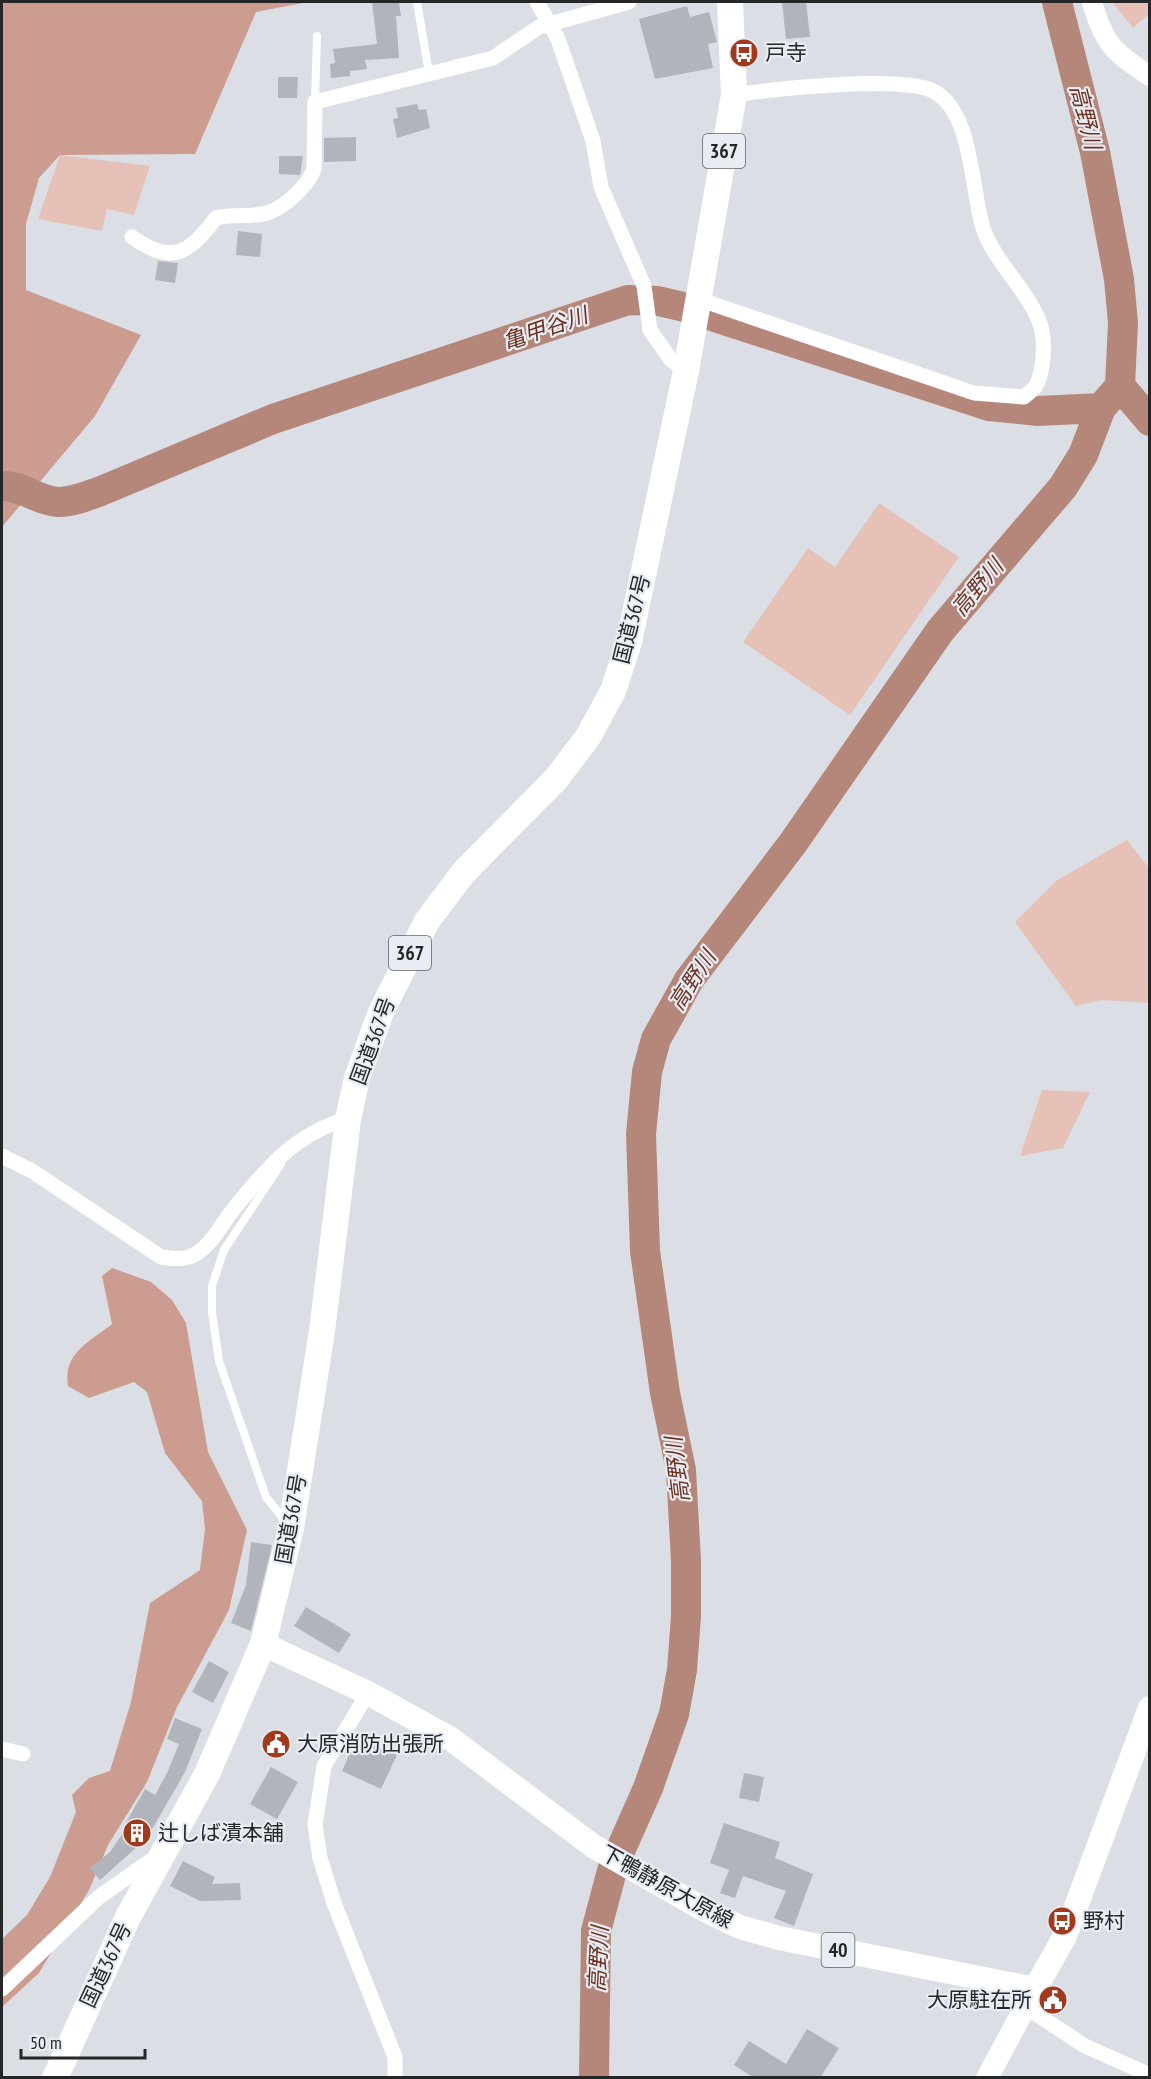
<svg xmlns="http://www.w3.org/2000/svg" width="1151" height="2079" viewBox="0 0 1151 2079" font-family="'PT Sans Narrow','Noto Sans JP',sans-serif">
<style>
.green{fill:#e6c1b7}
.forest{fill:#cb9c8f}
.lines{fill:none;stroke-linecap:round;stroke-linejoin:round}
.river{stroke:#b5877b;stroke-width:30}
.building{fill:#b1b5bb}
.service{stroke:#fff;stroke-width:8}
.minor{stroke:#fff;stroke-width:15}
.tertiary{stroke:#fff;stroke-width:20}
.secondary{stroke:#fff;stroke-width:22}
.primary{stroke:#fff;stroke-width:24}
.trunk{stroke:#fff;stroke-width:26}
.labels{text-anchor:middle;stroke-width:4.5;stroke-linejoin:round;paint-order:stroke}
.shield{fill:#e8ecf3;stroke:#5f6165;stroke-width:1.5}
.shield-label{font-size:20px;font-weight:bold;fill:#242628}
.poi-label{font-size:21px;fill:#242628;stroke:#e8ecf3;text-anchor:start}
.street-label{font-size:21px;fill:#242628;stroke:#e8ecf3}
.water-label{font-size:22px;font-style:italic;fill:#6e3223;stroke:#e8ecf3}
</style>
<rect width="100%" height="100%" fill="#dbdfe5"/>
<path class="green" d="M1112 2H1149V14L1133 28Z
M60 155 150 166 134 215 107 209 102 231 38 219Z
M879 503 959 557 850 715 743 642 808 548 835 567Z
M1127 840 1149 868V1003L1101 1000 1076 1006 1015 922 1056 881Z
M1042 1090 1090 1092 1063 1148 1020 1156Z"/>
<path class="forest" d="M2 2H308L256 12 195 154 60 155 39 178 26 224V290L141 335 95 416 2 527Z
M112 1268 151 1282 172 1300 186 1323 208 1452 247 1530 229 1610 177 1707 147 1782 108 1845 89 1890 39 1973 2 2007V1939L27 1915 50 1877 76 1812 72 1795 89 1778 110 1771 131 1702 150 1603 200 1570 205 1529 202 1501 165 1453 147 1392 134 1382 89 1398 68 1386C63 1353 88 1343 112 1324L102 1276Z"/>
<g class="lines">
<path class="river" d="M1120 386 1150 421
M2 486C21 485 38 501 58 502 73 502 87 496 101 491L273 419 628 300 658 301 684 307 989 406 1038 411 1101 408
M594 2078 596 1931 613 1867 648 1788 674 1714 682 1670 686 1616V1561L681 1470 665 1393 645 1251 641 1134 647 1072 656 1039 689 980 793 843 940 631 1063 487 1083 455 1101 408 1120 386 1123 323 1119 279 1095 152 1057 2"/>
</g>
<path class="building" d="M372 2H399L401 16H396L399 58 365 60 367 69 350 71V76L331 78 330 64 335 63 333 49 377 44Z
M782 2H806L810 37 786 39Z
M687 6 690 17 709 12 717 42 708 44 713 68 655 79 639 19Z
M278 77H298L297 98H278Z
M417 104 419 110 426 109 430 128 397 138 393 119 398 118 396 108Z
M356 137V161L324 162V138Z
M279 156H303L300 175 279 174Z
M238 231 262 234 260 257 236 255Z
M158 261 178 263 175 283 155 280Z
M251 1542 272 1545 251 1631 231 1623 246 1585Z
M306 1607 351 1634 339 1653 294 1626Z
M209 1661 229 1672 213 1703 192 1692Z
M175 1718 202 1729 185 1772 147 1838 100 1880 90 1868 110 1852 127 1827 124 1826 145 1789 155 1795 167 1773 179 1744 167 1739Z
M357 1737 397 1755 381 1789 342 1771Z
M271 1767 298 1782 277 1819 250 1804Z
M744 1773 764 1777 759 1802 739 1798Z
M724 1823 780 1842 775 1858 813 1874 794 1926 774 1918 786 1891 743 1876 735 1898 720 1893 729 1870 710 1863Z
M183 1861 215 1877 212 1884 240 1883 241 1900 200 1901 170 1886Z
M807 2029 839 2048 820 2078H754L734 2065 749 2041 786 2064Z"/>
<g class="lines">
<path class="service" d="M417 2 429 73
M315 102 317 36
M281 1164 224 1250 212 1286V1312L219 1361 266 1497 286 1522"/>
<path class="minor" d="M537 2 558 39 593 141 601 187 644 286 650 330 671 360 686 371
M132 237C173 266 189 253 216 218 233 213 251 218 267 213 284 208 309 185 314 169L315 102 493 58 539 27 629 2
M698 299 974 393 1024 397C1028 393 1035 389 1037 384 1044 368 1046 338 1039 321 1026 288 995 263 983 228 971 190 973 111 933 91 900 75 774 89 734 95
M2 1156 32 1171 161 1257C172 1259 186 1260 196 1254 210 1245 220 1228 229 1215 262 1173 294 1133 348 1119
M368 1693 324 1766 315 1825 320 1858 334 1903 395 2057V2078
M2 1749 23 1754
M2 1989 99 1897 156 1857
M1027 2008 1085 2046 1150 2075"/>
<path class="tertiary" d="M1092 2C1104 44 1113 52 1150 76"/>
<path class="secondary" d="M987 2078 1035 1989"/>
<path class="primary" d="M263 1644 368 1693 451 1739 593 1846 705 1910 740 1927 779 1938 1035 1989 1065 1936 1150 1708"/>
<path class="trunk" d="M55 2078 128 1917 207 1774 263 1644 291 1528 322 1331 348 1119 357 1078 381 1012 427 921 464 872 556 779 588 737 613 691 629 642 686 371 734 95 730 2"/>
</g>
<defs>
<g id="bus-disc" transform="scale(1.5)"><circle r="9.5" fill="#a1391f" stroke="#e8ecf3"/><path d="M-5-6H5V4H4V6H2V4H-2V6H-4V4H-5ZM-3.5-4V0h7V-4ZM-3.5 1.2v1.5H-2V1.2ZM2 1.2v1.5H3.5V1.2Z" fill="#fff"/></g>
<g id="civic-disc" transform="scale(1.5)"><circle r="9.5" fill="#a1391f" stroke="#e8ecf3"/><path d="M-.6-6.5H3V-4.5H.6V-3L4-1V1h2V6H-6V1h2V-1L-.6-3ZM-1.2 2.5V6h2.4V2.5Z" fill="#fff"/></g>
<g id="building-disc" transform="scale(1.5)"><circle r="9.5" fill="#a1391f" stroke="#e8ecf3"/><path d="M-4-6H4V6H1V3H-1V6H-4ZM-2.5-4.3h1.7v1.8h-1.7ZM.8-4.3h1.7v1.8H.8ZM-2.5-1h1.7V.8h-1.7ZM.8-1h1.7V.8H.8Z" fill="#fff"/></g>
</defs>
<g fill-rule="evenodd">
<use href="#bus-disc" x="744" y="53"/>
<use href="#civic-disc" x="276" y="1744"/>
<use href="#building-disc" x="137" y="1833"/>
<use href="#bus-disc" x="1062" y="1921"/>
<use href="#civic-disc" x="1053" y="2000"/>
</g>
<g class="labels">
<g class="shield">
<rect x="703" y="134" width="42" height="34" rx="4.5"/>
<rect x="389" y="936" width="42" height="34" rx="4.5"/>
<rect x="821.5" y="1933" width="33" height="34" rx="4.5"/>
</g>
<g class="shield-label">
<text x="724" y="158">367</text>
<text x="410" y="960">367</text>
<text x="838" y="1957">40</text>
</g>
<g class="poi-label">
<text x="765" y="60">戸寺</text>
<text x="297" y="1751">大原消防出張所</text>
<text x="158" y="1840">辻しば漬本舗</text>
<text x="1083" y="1928">野村</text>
<text x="1032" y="2007" text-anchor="end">大原駐在所</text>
</g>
<g class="street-label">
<text transform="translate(632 619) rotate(-76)" y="7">国道367号</text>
<text transform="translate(373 1041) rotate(-70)" y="7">国道367号</text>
<text transform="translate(291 1519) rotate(-80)" y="7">国道367号</text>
<text transform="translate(667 1887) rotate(29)" y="7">下鴨静原大原線</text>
<text transform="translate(106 1965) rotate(-65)" y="7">国道367号</text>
</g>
<g class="water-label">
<text transform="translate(1086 117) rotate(76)" y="8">高野川</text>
<text transform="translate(545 328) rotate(-19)" y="8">亀甲谷川</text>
<text transform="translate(977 587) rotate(-50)" y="8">高野川</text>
<text transform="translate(692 980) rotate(-57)" y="8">高野川</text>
<text transform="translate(677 1470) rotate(-97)" y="8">高野川</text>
<text transform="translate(598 1959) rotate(-87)" y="8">高野川</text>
</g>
</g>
<rect width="1151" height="2079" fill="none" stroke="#242628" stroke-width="6"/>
<path d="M21 2049v9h124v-9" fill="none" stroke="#242628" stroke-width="3"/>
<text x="30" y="2049" font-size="18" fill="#242628" stroke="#e8ecf3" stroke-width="4.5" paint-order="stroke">50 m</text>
</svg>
